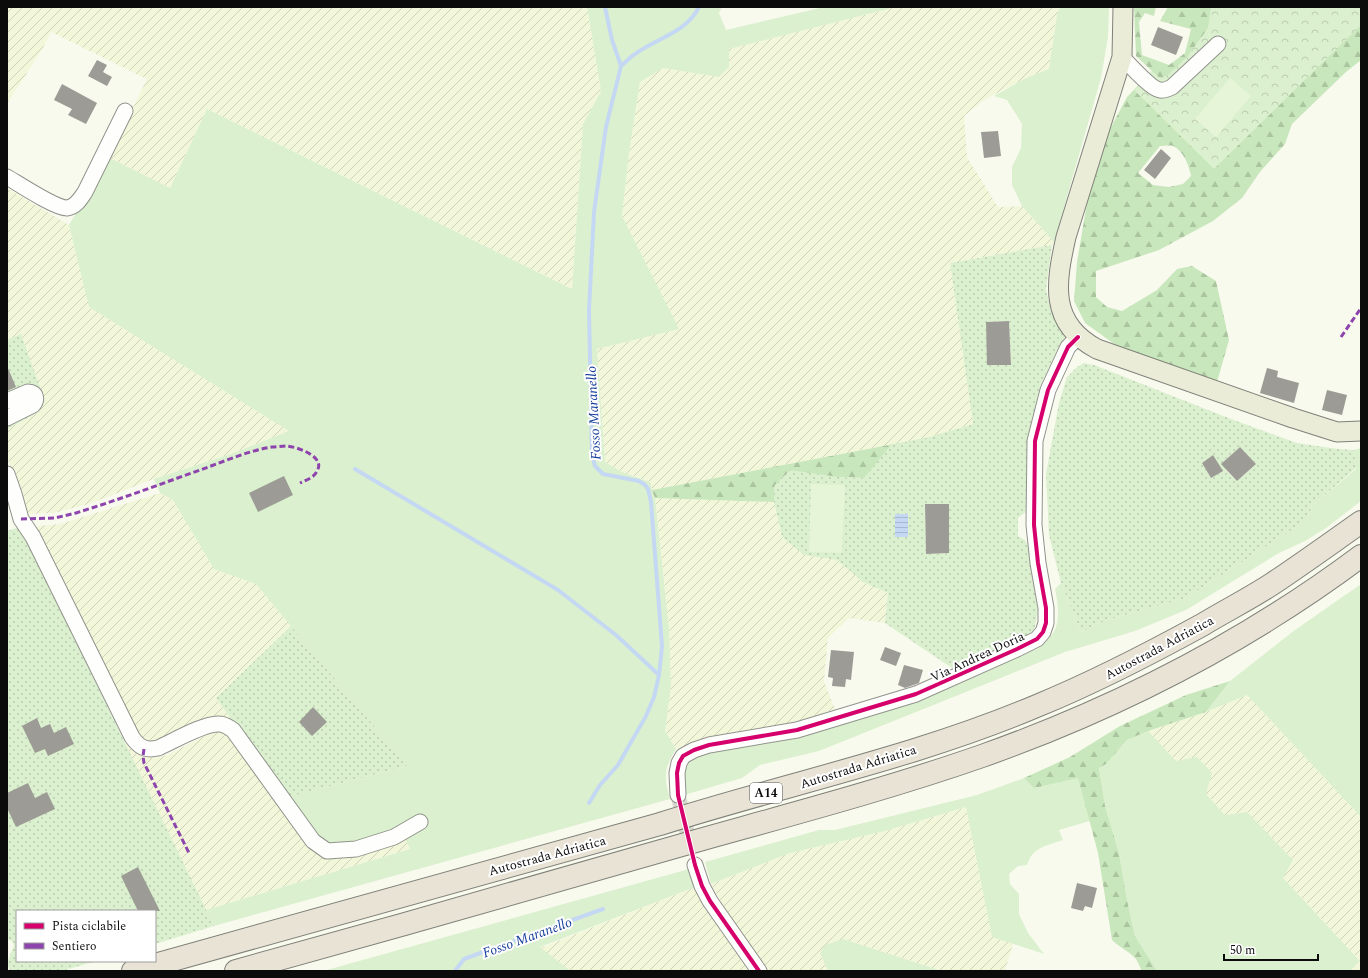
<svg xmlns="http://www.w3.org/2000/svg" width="1368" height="978" viewBox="0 0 1368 978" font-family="Spectral,serif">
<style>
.farmland{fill:url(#farmland-furrows)}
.grass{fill:#dbf0ce}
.forest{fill:url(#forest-firs);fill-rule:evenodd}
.park{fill:url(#park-crowns)}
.garden{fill:url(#garden-dots);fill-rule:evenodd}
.pitch{fill:#e6f4d8}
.water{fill:url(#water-rules)}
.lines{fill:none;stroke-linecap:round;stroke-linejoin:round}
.stream{stroke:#c5d8f3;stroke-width:4}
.building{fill:#9c9b95}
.minor-tunnel{stroke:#d5d6cc;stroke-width:15;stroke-dasharray:15 8;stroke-linecap:butt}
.minor-casing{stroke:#92938d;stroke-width:17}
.major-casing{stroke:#7f807a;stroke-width:21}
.highway-casing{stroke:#7f807a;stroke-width:24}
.minor{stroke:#fefefc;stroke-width:15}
.major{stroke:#ebecd7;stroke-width:19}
.highway{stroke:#e8e3d4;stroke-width:22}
.quiet{stroke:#8e44ad;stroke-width:3;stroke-dasharray:6 3;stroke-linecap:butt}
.cycleway-casing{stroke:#fff;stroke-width:6}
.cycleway{stroke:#d6006c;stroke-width:4}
.labels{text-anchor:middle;stroke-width:4;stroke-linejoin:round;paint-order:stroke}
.shield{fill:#fff;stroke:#545454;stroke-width:1}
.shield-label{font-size:12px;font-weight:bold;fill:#0b0b0b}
.street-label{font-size:13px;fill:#0b0b0b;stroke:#fff}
.water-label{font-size:14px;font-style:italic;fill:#163e9b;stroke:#fff}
</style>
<defs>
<pattern id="farmland-furrows" width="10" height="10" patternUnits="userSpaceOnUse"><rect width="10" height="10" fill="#f2f7da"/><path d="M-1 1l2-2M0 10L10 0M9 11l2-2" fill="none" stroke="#ced2ba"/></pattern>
<pattern id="forest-firs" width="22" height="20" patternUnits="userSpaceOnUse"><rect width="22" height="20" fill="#c9e7bc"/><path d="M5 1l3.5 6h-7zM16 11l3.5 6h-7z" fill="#abc5a0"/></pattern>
<pattern id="park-crowns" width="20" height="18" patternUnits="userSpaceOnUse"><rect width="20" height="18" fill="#dbf0ce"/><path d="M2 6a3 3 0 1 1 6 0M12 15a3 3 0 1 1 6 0" fill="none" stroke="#bbccb0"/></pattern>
<pattern id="garden-dots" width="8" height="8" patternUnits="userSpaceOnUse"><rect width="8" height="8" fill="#dbf0ce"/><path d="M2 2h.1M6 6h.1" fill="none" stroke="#bbccb0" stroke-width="1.8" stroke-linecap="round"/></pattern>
<pattern id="water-rules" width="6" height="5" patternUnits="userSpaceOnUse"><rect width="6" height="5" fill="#c5d8f3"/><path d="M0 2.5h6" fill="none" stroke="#a8b8cf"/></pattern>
</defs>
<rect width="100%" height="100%" fill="#f9faee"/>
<path class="farmland" d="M7 7H587L601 91 583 124 572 289 207 109 170 188 108 157 147 79 51 32 43 48 7 104Z
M896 7H1060L1057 15 1049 69 1024 79 984 100 964 116 967 157 998 207 1022 206 1054 242 1052 245 950 263 973 424 926 438 652 490 650 482 622 472 605 462 597 349 678 329 622 216 629 153 640 82 663 68 719 77 729 67 728 49Z
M7 188 69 225 89 307 290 431 231 454 154 479 89 504 54 513 27 514 7 457V429L39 412 21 334 7 340Z
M160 493 173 500 214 569 256 584 291 626 216 698 231 719 222 716 211 717 163 740 153 743 144 742 134 733 34 529 38 526 60 524Z
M655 498 774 502 782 537 804 555 837 560 863 582 888 593 885 623 849 618 828 638 824 681 835 709 790 724 721 735 676 749 665 731 671 687 669 628Z
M1247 695 1361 817V971H1350L1360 961 1283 878 1247 812 1225 815 1148 731 1206 712Z
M221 729 405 838 410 849 206 910 124 742 135 753 148 757 155 758 167 755 212 732Z
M966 807 992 936 1013 944 1005 971H942L843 939 820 953 828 971H768L730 918 711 884 790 853 885 831Z
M695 887 754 971H573L568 969 540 948Z"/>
<path class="grass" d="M587 7H722L719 13 726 30 824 7H896L729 49V67L719 77 663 68 640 82 629 153 622 216 679 329 597 349 605 462 622 472 650 482 655 498 669 628 671 687 665 731 676 749C663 771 664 776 670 799L214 926 206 910 410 849 405 838 330 861 314 849 288 797 407 766 256 584 214 569 173 500 160 493 154 479 231 454 289 431 89 307 69 225 108 157 170 188 207 109 572 289 583 124 601 91Z
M1060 7H1109L1108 37 1101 78 1054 242 1022 206 1012 185V167L1021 148 1022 124 1007 100 994 96 1024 79 1049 69 1057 15Z
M1361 448V501L1326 528 1305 541 1279 553 1186 610 1135 631 1065 652 819 751 760 765 742 778 684 795C683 774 679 768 698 755L919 698 1038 648C1042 643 1048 639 1052 635 1061 622 1058 603 1055 589L1061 583 1081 632 1107 620 1186 598 1307 520 1312 506 1356 469 1354 450Z
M1361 584V817L1247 695 1206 712 1230 681 1295 630Z
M1148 731 1176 761 1197 757 1212 773 1206 794 1225 815 1247 812 1293 860 1283 878 1360 961 1350 971H1157L1135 936 1127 900 1119 853 1105 806 1099 767 1106 764 1127 740Z
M1078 777 1090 821 1059 830 1063 840C1046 846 1033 847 1027 865L1018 866 1009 874 1010 884 1019 894V914L1028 933 1044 954 992 937 966 807 885 831 790 853 711 884 705 862 819 830H835L977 795 1024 778 1035 788Z
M689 869 695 887 540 947 568 969 573 971H323Z
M843 939 942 971H828L820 953 825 945Z"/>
<path class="forest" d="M1134 7H1156L1154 16 1145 13 1139 22 1142 55 1169 65 1185 53 1191 29 1160 21 1168 7H1361V60L1346 72 1292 124 1285 144 1260 172 1242 198 1213 221 1159 250 1096 271V297L1107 307 1122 311 1157 290 1177 269 1192 266 1216 281 1229 340 1217 382 1124 351 1085 323 1074 301 1077 262 1089 191 1110 129 1127 97 1152 71 1136 56ZM1160 146C1164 146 1170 145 1173 146 1184 151 1189 166 1191 176L1183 184 1169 187 1153 185 1138 173Z
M926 438 864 478 838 477 774 486V502L655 498 652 490Z
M1230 681 1206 712 1148 731 1127 740 1106 764 1099 768 1105 806 1119 853 1127 900 1135 936 1157 971H1142C1140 967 1138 963 1136 959 1130 952 1119 947 1112 940L1098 853 1078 778 1034 788 1024 778 1070 757 1120 726 1186 695Z"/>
<path class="park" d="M1211 7H1361V25L1214 169 1134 90 1152 71 1160 78 1168 75 1187 57 1208 28Z"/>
<path class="garden" d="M1052 245 1046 289 1051 312 1065 337 1059 346 1040 386 1035 408 1028 442 1027 511 1018 518V536L1025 540 1029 548 1038 611 1034 631 1020 642 955 670 885 623 888 593 863 582 837 560 804 555 782 537 774 502V486L790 470 838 477 864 478 891 445 926 438 973 424 950 263ZM1009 321 1011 364 988 365 986 322ZM925 504H949V553L926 554Z
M21 334 45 401 39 412 7 429V340Z
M1084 363 1094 365 1231 419 1297 443 1338 449 1354 450 1356 468 1312 506 1307 520 1186 598 1107 620 1081 632 1061 583 1049 535 1046 474 1059 403 1067 377 1077 367ZM1240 447 1256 464 1237 481 1226 470 1225 460ZM1213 455 1219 465 1216 468 1219 473 1211 478 1202 463Z
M20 527 214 926 155 944V911H17V961H96L62 971H10L7 963 14 945 12 941 7 939V531Z
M291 626 407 766 288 797 216 698Z"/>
<path class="pitch" d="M1230 78 1251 96 1216 137 1195 119Z
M811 484 845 485 842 553 809 552Z"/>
<path class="water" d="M895 514H908V537H895Z"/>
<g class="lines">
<path class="stream" d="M621 66C626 62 630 57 635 54 657 38 686 33 699 7
M355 469 558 590 616 635 659 675
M589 803 600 785 618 765 646 716 654 697 659 675 662 646 651 502 648 489 645 485 639 481 603 474 595 466 592 455 589 310 594 212 606 127 621 66 612 40 605 7
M455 971 464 959 603 909"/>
</g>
<path class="building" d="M1158 27 1183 37 1176 55 1151 45Z
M97 60 107 65 103 72 112 77 107 86 88 76Z
M62 84 97 103 86 124 68 115 72 109 54 100Z
M998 131 1001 156 984 158 981 132Z
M1161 149 1171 158 1155 179 1144 170Z
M1009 321 1011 365H987L986 322Z
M7 366 16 387 7 391Z
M1267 368 1278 371 1277 377 1299 383 1294 403 1260 393Z
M1327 390 1347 395 1342 415 1322 410Z
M1240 447 1256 464 1237 481 1221 464Z
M1213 455 1223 471 1211 478 1202 463Z
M284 476 293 495 258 512 249 493Z
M925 504H949V553L926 554Z
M885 647 901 653 896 666 880 660Z
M831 650 854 652 851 680 846 679 845 687 832 686 833 678 828 677Z
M904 665 923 670 919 683 905 688 898 685Z
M313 707 327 722 312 736 299 722Z
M37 718 41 728 50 724 54 733 66 727 74 744 48 756 45 749 35 753 22 726Z
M28 783 35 798 47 792 55 809 16 827 7 808V793Z
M138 867 160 911H138L121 876Z
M1077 883 1097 888 1092 908 1085 906 1083 911 1071 908Z"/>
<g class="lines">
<path class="minor-tunnel" d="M678 795 695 865"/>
<g class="minor-casing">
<path id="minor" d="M1122 57C1129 64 1151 89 1160 90 1164 91 1168 89 1172 87L1218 44
M7 177C19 184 55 208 67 208 76 207 81 198 85 192L125 111
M7 401 28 392C37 392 37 400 33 405L7 418
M7 474 14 494 21 519 33 537 132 737C139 747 145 751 158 748 172 742 204 723 219 724 225 724 228 727 233 730L313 841 327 851 356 849 394 837 420 822
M678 795 677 773 679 763 683 756 694 750 709 745 797 730 916 694 1017 649 1037 639 1043 632 1046 623V608L1038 563 1034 525 1035 441 1048 390 1068 347 1078 337
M695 865 702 886 710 901 759 971"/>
</g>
<g class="major-casing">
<path id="major" d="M1123 7 1122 57 1066 237C1056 282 1048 323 1097 349L1293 418 1337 432 1361 431"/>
</g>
<g class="highway-casing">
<path id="highway" d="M133 971 660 824C786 784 917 757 1039 705 1095 682 1149 654 1202 625 1225 611 1249 599 1272 584 1302 564 1331 543 1361 522
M236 971C392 928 547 884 703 839 796 813 890 788 982 756 1117 708 1246 642 1361 556"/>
</g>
<use href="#minor" class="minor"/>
<use href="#major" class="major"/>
<use href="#highway" class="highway"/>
<path class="quiet" d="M1341 337 1361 308
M21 519 55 518 76 513C118 500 158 485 200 470 223 462 247 451 272 447 277 447 282 446 287 446 298 447 326 457 317 471 314 478 306 480 300 483
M144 749 143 756 144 763 190 855"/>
<g class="cycleway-casing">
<path id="cycleway" d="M759 971 710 901 702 886 695 865 678 795 677 773 679 763 683 756 694 750 709 745 797 730 916 694 1017 649 1037 639 1043 632 1046 623V608L1038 563 1034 525 1035 441 1048 390 1068 347 1078 337"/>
</g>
<use href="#cycleway" class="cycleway"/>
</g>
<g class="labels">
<rect class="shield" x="750" y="783" width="32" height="20" rx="3"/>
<g class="shield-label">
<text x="766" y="797">A14</text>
</g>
<g class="street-label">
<text transform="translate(1159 647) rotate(-28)" y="5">Autostrada Adriatica</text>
<text transform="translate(977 656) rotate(-25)" y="5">Via Andrea Doria</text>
<text transform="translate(858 766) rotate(-17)" y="5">Autostrada Adriatica</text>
<text transform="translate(547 855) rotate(-15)" y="5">Autostrada Adriatica</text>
</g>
<g class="water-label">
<text transform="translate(593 413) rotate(-93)" y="5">Fosso Maranello</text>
<text transform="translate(527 937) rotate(-20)" y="5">Fosso Maranello</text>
</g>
</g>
<rect width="1368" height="978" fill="none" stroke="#0b0b0b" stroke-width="16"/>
<rect x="16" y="910" width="140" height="52" fill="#ffffff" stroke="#9d9d9d"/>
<rect x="24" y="923" width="20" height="6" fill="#d6006c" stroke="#9d9d9d"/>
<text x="52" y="930" font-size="12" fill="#0b0b0b">Pista ciclabile</text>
<rect x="24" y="943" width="20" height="6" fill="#8e44ad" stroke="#9d9d9d"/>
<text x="52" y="950" font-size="12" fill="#0b0b0b">Sentiero</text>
<path d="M1224 954v6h94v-6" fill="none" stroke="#0b0b0b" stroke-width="2"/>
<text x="1230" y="954" font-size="12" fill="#0b0b0b" stroke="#ffffff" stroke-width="3" paint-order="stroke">50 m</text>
</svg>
